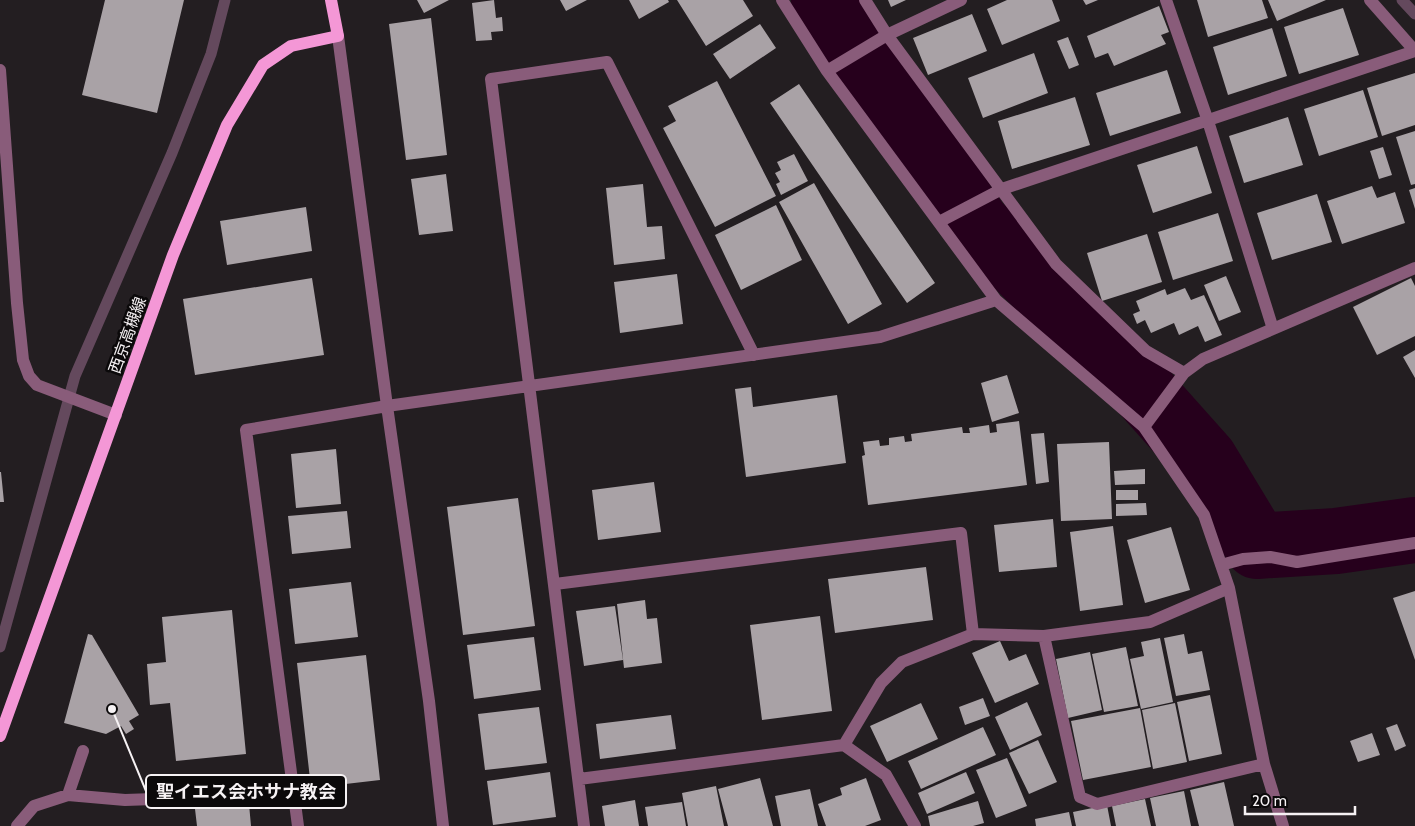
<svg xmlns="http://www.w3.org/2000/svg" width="1415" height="826" viewBox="0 0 1415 826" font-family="Cabin,'Noto Sans JP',sans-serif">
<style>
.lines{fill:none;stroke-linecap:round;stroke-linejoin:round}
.stream{stroke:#64495d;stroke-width:11}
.river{stroke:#26001c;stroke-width:66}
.building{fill:#a9a2a6}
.minor{stroke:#895c7a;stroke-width:12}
.major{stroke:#f497d6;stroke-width:12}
.labels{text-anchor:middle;stroke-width:5;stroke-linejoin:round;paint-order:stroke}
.street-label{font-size:16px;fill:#f6f2f4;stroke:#0b090a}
.leader{fill:none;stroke:#f6f2f4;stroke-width:2}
.callout-dot{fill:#f6f2f4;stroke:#0b090a;stroke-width:2}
.callout{fill:#0b090a;stroke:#f6f2f4;stroke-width:2}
.callout-label{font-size:18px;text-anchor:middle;font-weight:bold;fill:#f6f2f4}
</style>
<rect width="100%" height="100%" fill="#231e21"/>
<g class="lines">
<path class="stream" d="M1402 0 1415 14
M0 647 75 376 172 153 211 54 225 0"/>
<path class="river" d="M824 0 977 224 1139 386 1205 460 1257 546 1336 541 1415 530"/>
</g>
<path class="building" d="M105 0H184L157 113 82 95Z
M417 0H449L424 13Z
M494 0 496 18 502 17 503 31 491 32 492 40 476 41 472 3Z
M560 0H587L566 11Z
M629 0H668L669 2 639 19Z
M677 0H743L753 16 706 46Z
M888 0H906L891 7Z
M1007 0H1052L1060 21 1002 45 987 9Z
M1083 0H1098L1086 5Z
M1197 0H1262L1268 18 1208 37Z
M1268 0H1326L1277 21Z
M1159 6 1169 32 1161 35 1166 44 1114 66 1108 53 1095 58 1087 36Z
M1343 8 1359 55 1299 74 1284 27Z
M972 14 987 51 928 75 913 38Z
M431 18 447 155 406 160 389 24Z
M760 24 776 48 730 79 713 54Z
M1272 28 1287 76 1228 95 1213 47Z
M1068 37 1079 65 1069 69 1057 41Z
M1034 53 1048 93 983 118 968 78Z
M1167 70 1181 113 1110 136 1096 93Z
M1415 73V125L1382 136 1367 88Z
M717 81 776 196 715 227 663 128 676 121 668 106Z
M799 84 935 283 907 303 770 103Z
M1363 90 1378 137 1319 156 1304 109Z
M1075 97 1090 145 1012 169 998 121Z
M1288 117 1303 165 1244 183 1229 136Z
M1415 131V184L1411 185 1396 137Z
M1197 146 1212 193 1153 213 1137 165Z
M1383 147 1392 175 1379 179 1370 151Z
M794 154 808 181 781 195 776 184 780 182 775 173 781 170 777 162Z
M446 174 453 231 419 235 411 179Z
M814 183 882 304 848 324 779 202Z
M643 184 647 227 662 226 665 259 614 265 606 188Z
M1372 186 1377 198 1395 192 1405 223 1342 244 1327 201Z
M1415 188V209L1409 190Z
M1317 194 1332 242 1272 260 1257 213Z
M776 205 802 260 741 290 715 235Z
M306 207 312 251 227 265 220 221Z
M1218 213 1233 261 1173 280 1158 232Z
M1147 234 1162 282 1102 301 1087 253Z
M677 274 683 324 620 333 614 282Z
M1226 276 1241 312 1219 321 1204 285Z
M312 278 324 355 195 375 183 299Z
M1411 278 1415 286V336L1377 355 1353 307Z
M1185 288 1191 300 1204 295 1222 335 1205 342 1198 326 1179 335 1174 323 1151 333 1145 320 1137 324 1133 314 1140 311 1136 301 1165 289 1167 295Z
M1415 350V378L1403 357Z
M1007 375 1019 413 992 422 981 383Z
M751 387 753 407 837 395 846 463 746 477 735 389Z
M1019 421 1027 485 868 505 862 456 865 455 863 442 879 440 880 446 889 445V438L904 436 905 442 912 441 911 434 962 427 963 433H970L969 428 989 425 990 433 997 432 996 424Z
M1044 433 1049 482 1036 484 1031 434Z
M1109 442 1112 519 1061 521 1057 444Z
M336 449 341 504 296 508 291 454Z
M1145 469V484L1115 485 1114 471Z
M0 472H1L4 502H0Z
M654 482 661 532 598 540 592 490Z
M1116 490H1138V500H1116Z
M518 498 535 626 463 635 447 507Z
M1146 503 1147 515 1116 516V504Z
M347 511 351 548 292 554 288 516Z
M1053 519 1057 567 999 572 994 525Z
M1113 526 1123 605 1080 611 1070 532Z
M1171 527 1190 590 1145 603 1127 540Z
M926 567 933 620 835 633 828 579Z
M351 582 358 637 295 644 289 589Z
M1415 591V660L1393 598Z
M645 600 647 619 657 618 662 663 624 668 617 604Z
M615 606 623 660 584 666 576 611Z
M232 610 246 754 176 761 170 703 150 705 147 664 166 662 162 617Z
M820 616 832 711 762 720 750 625Z
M88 634 92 635 139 715 129 721 134 729 126 734 121 726 106 734 64 723Z
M1184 634 1188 654 1202 651 1210 690 1176 696 1164 638Z
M534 637 541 690 474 699 467 645Z
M1160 638 1173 702 1141 709 1130 659 1144 656 1141 642Z
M1000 641 1009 661 1026 654 1039 684 995 703 972 653Z
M1126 647 1138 706 1104 712 1092 654Z
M1090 652 1102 710 1068 718 1056 659Z
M366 655 380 780 311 788 297 663Z
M1210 695 1222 754 1189 761 1177 702Z
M983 698 990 716 965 725 959 707Z
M1027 702 1042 735 1010 750 995 717Z
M921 703 938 739 887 762 870 726Z
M1175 703 1187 762 1153 769 1142 710Z
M539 707 547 763 485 770 478 714Z
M1140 708 1151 767 1083 780 1071 721Z
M671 715 676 749 600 759 596 724Z
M1397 724 1406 746 1395 751 1386 728Z
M983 727 996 755 921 789 908 761Z
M1372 733 1380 755 1358 762 1350 741Z
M1038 740 1057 782 1029 794 1009 753Z
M1007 758 1027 806 996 818 976 770Z
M550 772 556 817 493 825 487 781Z
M966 772 975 793 927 814 918 793Z
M760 778 773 826H728L718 789Z
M866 778 881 820 865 826H826L818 804 842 795 840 788Z
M1224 782 1234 826H1199L1190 790Z
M716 786 724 826H688L682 793Z
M810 789 818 826H781L775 796Z
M1184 791 1191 826H1156L1150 798Z
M1145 799 1151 826H1116L1112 806Z
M635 800 639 826H605L602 806Z
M978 801 984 823 973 826H930L928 816Z
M682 802 686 826H648L645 807Z
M249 804 251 826H197L195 809Z
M1107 805 1111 826H1076L1073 812Z
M1069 812 1072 826H1036L1035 819Z"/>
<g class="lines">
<path class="minor" d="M782 0 827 71 996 300 1144 427 1204 515 1229 588 1264 764 1283 826
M865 0 887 35 1056 264 1146 351 1184 373
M1166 0 1208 121 1273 329
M1370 0 1415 51
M338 36 387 406 429 701 443 826
M0 70 17 303 23 360 29 376 37 385 116 415
M827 71 887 35 961 0
M939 222 1002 189 1415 51
M1144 427 1184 373 1203 359 1415 268
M1221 565 1243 559 1270 557 1297 562 1415 543
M555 584 961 533 973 634
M1044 636 1150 622 1229 588
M844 745 881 683 902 662 973 634 1044 636 1080 797 1097 804 1264 764
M579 779 844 745 886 775 915 826
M68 795 83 751
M17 826 34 806 68 795 125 800 183 798 293 787
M298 826 246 430 387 406 880 337 996 300
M584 826 491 79 607 62 754 355"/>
<path class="major" d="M0 736 173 255 227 125 263 65 291 46 338 36 331 0"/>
</g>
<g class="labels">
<g class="street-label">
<text transform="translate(127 335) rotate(-70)" y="6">西京高槻線</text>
</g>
</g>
<path class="leader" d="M112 709L146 791"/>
<circle class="callout-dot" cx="112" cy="709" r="5"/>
<rect class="callout" x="146" y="775" width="200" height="33" rx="5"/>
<g class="callout-label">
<text x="246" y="798">聖イエス会ホサナ教会</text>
</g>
<path d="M1245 806v8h110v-8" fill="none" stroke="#f6f2f4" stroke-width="2.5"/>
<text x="1252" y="806" font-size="15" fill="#f6f2f4" stroke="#0b090a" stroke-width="4" paint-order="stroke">20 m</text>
</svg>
